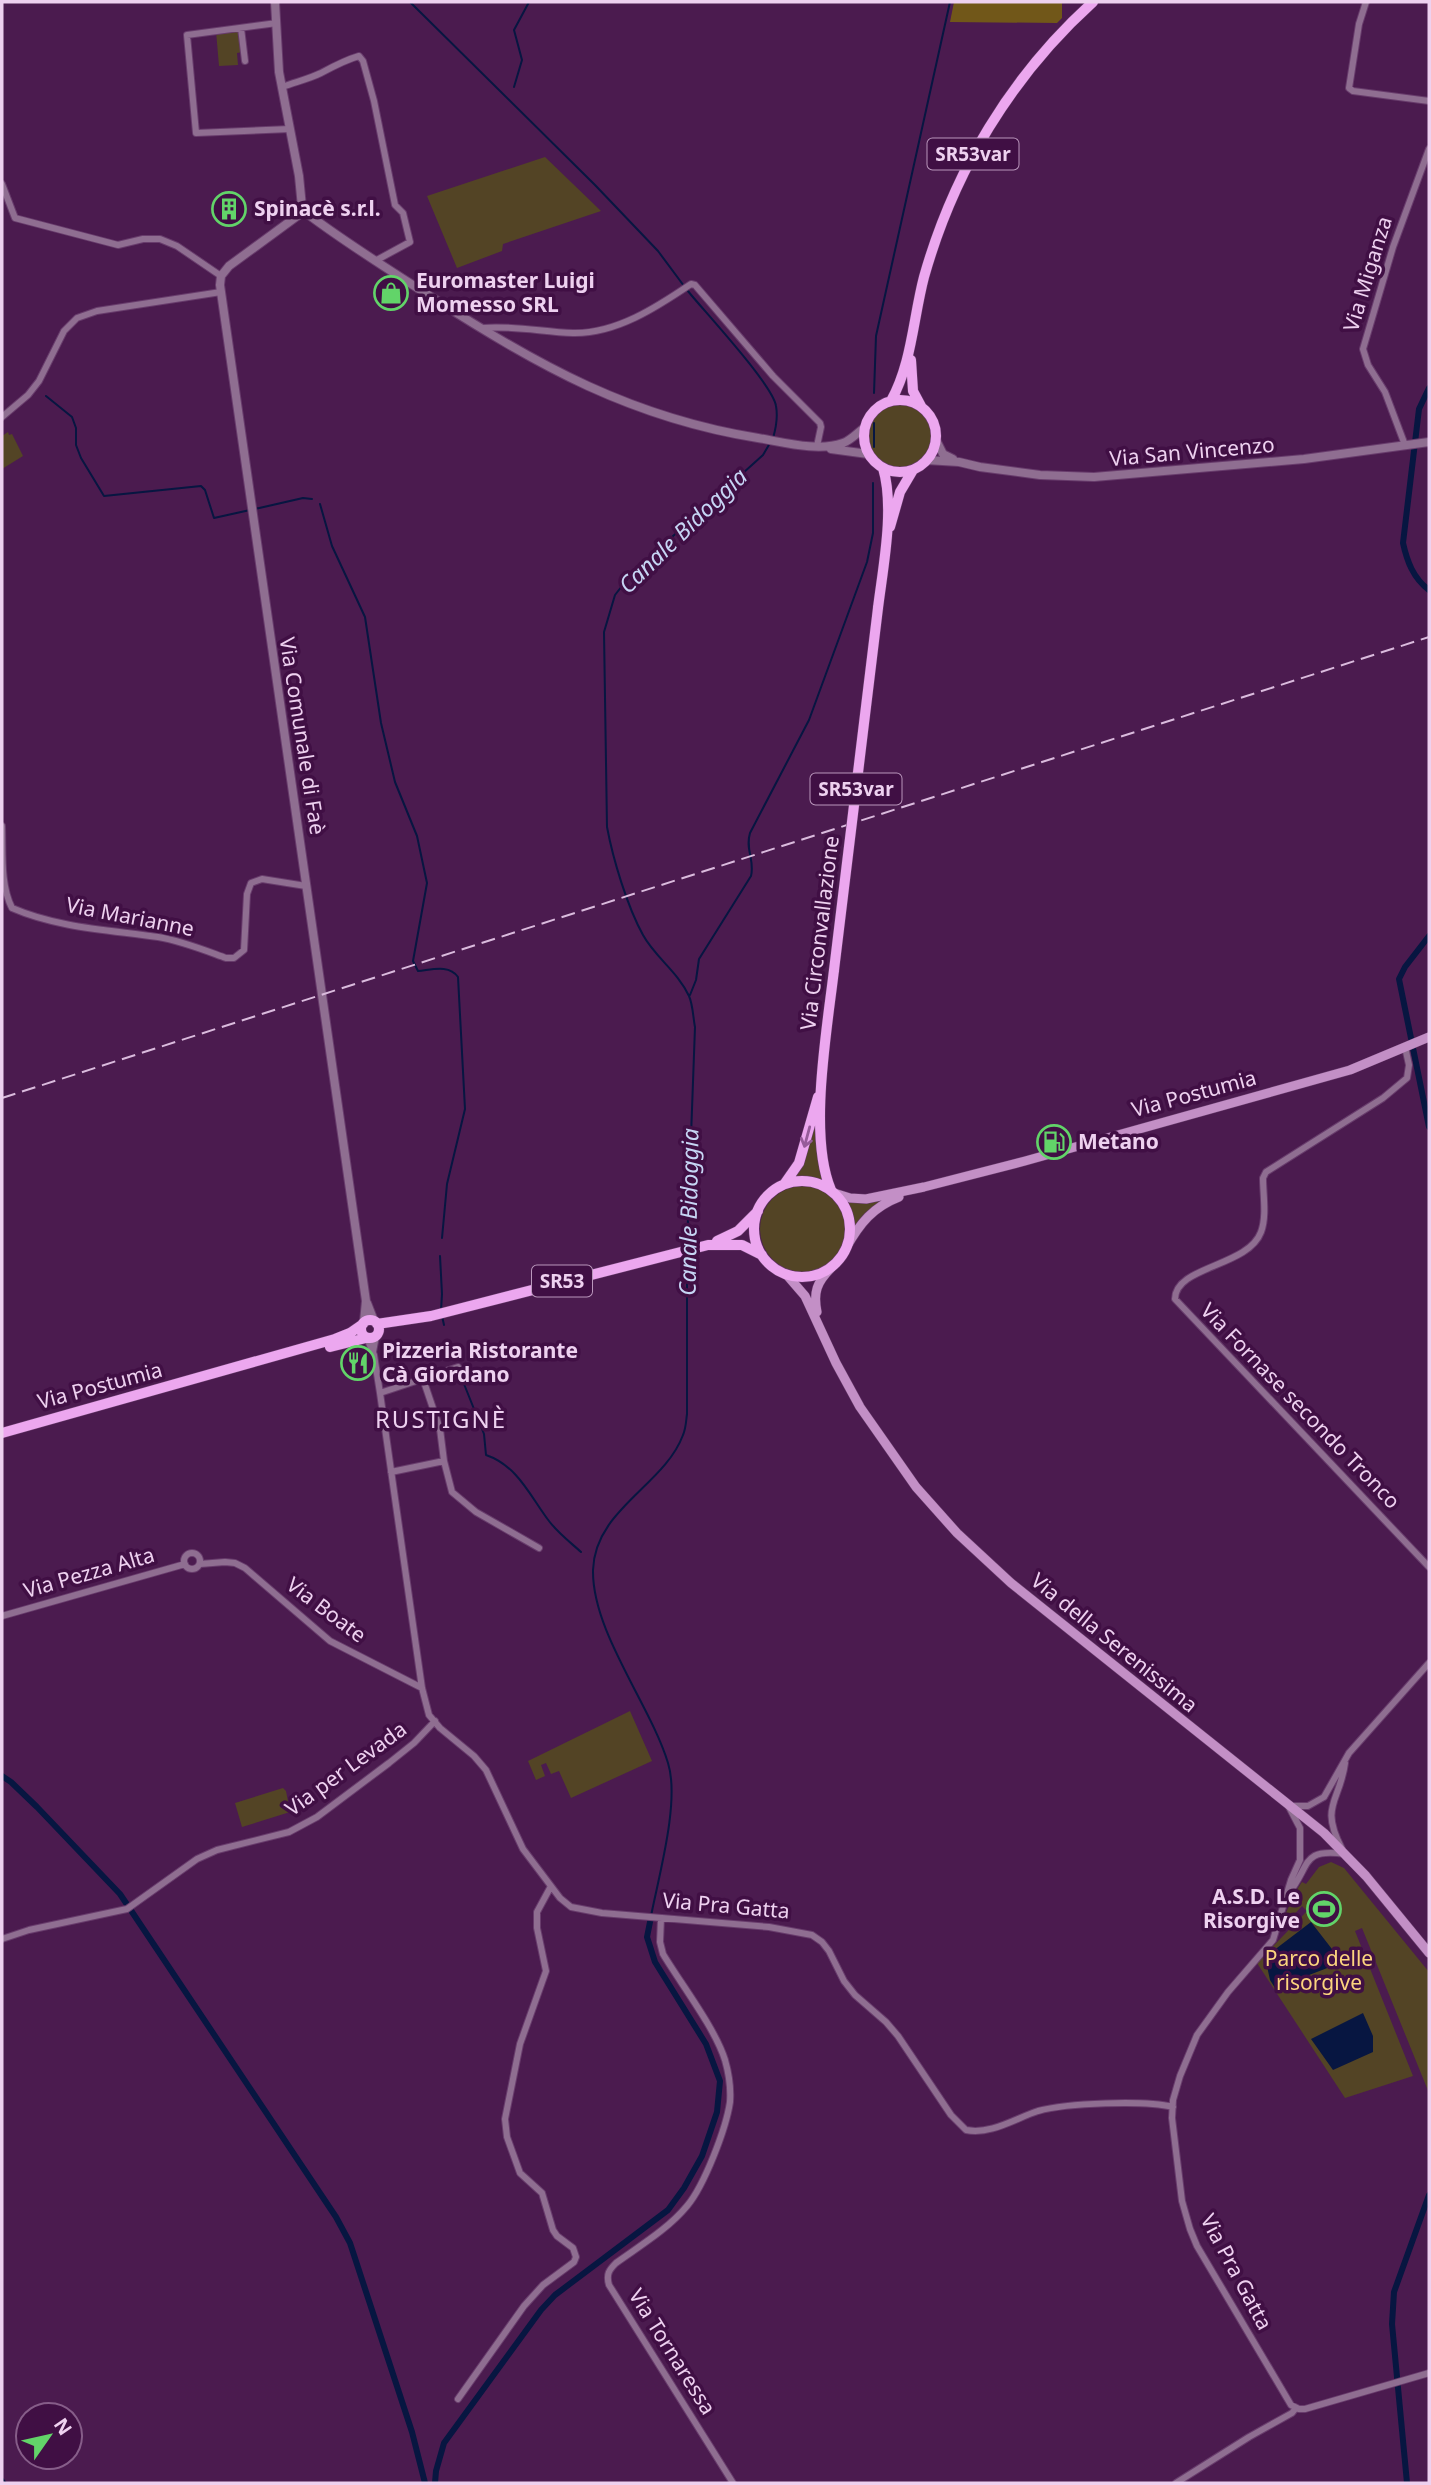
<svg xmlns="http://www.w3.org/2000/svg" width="1431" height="2485" viewBox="0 0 1431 2485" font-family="'Noto Sans',sans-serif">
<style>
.green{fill:#534425}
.forest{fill:#715719}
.water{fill:#071641}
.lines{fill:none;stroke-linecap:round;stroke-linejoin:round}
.stream{stroke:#071641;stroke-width:2}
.canal{stroke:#071641;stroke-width:6}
.minor-casing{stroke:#683c6c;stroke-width:8}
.tertiary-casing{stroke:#683c6c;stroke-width:10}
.secondary-casing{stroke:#683c6c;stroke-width:10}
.primary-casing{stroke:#683c6c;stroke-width:11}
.minor{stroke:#8f6e91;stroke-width:6}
.tertiary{stroke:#8f6e91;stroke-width:8}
.secondary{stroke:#c38fc6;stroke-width:9}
.primary{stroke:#eca7ef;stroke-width:10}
.rail{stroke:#dabbdd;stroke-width:2;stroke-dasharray:14 7;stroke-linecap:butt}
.primary-bridge-casing{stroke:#683c6c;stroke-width:11;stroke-linecap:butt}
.primary-bridge{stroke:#eca7ef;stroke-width:10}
.oneway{stroke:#965b9a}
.labels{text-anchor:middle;stroke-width:7;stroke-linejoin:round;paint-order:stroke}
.shield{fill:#400f44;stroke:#ba97bc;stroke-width:2}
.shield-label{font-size:19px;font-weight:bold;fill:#eed1f0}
.poi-label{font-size:21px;font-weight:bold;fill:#eed1f0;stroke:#400f44;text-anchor:start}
.street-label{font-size:21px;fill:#eed1f0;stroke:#400f44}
.park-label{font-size:21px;fill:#fcd47e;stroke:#400f44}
.water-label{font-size:23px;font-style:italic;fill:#c6d5f4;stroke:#400f44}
.quarter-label{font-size:24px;letter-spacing:2px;fill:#eed1f0;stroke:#400f44}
</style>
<rect width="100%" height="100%" fill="#4b1b4f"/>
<path class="green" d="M241 28 243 52 237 53 238 65 219 66 216 31Z
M545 157 601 211 503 244 502 251 457 268 427 196Z
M867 436a33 33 0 1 1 66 0a33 33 0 1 1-66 0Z
M8 432 9 435 12 434 23 456 2 469V436Z
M819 1103 824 1182 807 1176 795 1177 801 1166Z
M760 1229a43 43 0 1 1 86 0a43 43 0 1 1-86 0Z
M898 1194 855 1227 852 1212 844 1198Z
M630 1711 652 1761 571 1798 559 1771 551 1774 546 1763 541 1765 545 1776 536 1780 528 1761Z
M283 1788 286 1791 290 1812 242 1827 235 1803Z
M1331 1862 1344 1868 1429 1972V2093L1362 1928 1355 1931 1413 2076 1345 2098 1257 1963 1307 1911 1302 1906 1278 1932 1294 1894 1302 1882 1306 1884 1319 1867Z"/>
<path class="forest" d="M954 2H1062V18L1057 23 950 22Z"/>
<path class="water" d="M1311 1922 1335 1953 1336 1962 1330 1967 1275 1988 1270 1980 1265 1957Z
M1363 2013 1373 2036V2052L1333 2070 1311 2039Z"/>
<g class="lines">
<path class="stream" d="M410 2 595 185 658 251 684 286
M514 87 522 60 514 30 529 2
M687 290C704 311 773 385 776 406 778 417 776 428 773 438
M874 393 876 336 950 2
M46 396 72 417 76 428V445L81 458 104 496 201 486 205 490 214 518 250 510
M874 447V423
M320 504 332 546 365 617 381 723 395 782 417 836 427 883 413 961 418 971C431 970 449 964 458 977L465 1109 447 1184 442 1238
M255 509 303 498 312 499
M690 995 696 980 699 959 751 876C755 860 745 850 750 833L809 720 867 562 873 533V483
M687 1246 695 1027C693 1017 693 1005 689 996 678 972 655 957 643 935 627 906 613 859 607 827L604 632 615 595 632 573 763 455 770 443
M440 1256 442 1294 441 1311
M442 1316 444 1325
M462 1379 484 1434 486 1455C518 1466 530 1496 549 1521 558 1533 570 1542 581 1552
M651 1916C659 1875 680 1801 668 1763 650 1704 592 1632 593 1570 595 1509 664 1486 683 1435 686 1428 686 1421 687 1414V1256
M2 2478 6 2483"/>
<path class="canal" d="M1429 388 1419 409 1403 543C1407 561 1413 578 1429 590
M1429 936 1405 967 1399 979 1429 1127
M2 1776 11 1782 37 1807 120 1894 336 2217 350 2243 412 2432 425 2483
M435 2483 436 2471 444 2443 541 2310 555 2295 668 2210 684 2188 702 2156 717 2112 720 2081 706 2044 655 1962 647 1937 651 1917
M1407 2483 1392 2324 1394 2292 1429 2195"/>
<g class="minor-casing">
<path id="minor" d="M1366 2 1359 24 1349 88 1353 91 1429 101
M277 23 187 35 196 133 290 129
M241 28 245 61
M282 87C295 82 309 79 321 73 334 66 345 60 359 56L363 61 374 101 395 205 403 213 410 242 375 261
M2 184 15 218 118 245 143 239H160L177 246 221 276
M482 328C512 325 543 332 573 333 616 334 657 307 691 284L695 285 773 376 820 423 821 427 817 446
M2 417 28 395 39 381 64 331 77 318 97 311 221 292
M1405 445 1385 392 1368 365 1363 349 1393 247 1429 149
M2 826C3 852 0 885 12 908 58 928 110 930 158 937 182 941 204 950 226 958H234L244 950 247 894 251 883 262 879 306 886
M1405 1047 1409 1065 1407 1078 1383 1098 1266 1172 1263 1178C1263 1195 1267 1216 1261 1232 1248 1267 1175 1266 1175 1299L1429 1567
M367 1338 374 1355 380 1393 422 1688 429 1715 440 1728 474 1756 486 1770 523 1849 560 1898 571 1907 602 1913 769 1927 812 1935 822 1942 829 1951 844 1981 855 1995 886 2022 898 2036 951 2115 966 2130C991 2135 1016 2118 1038 2111 1067 2103 1144 2100 1173 2107
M373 1352 376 1336
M423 1379 440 1429 444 1461 452 1492 476 1512 539 1548
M380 1393 458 1367
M391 1472 444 1461
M184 1561a8 8 0 1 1 16 0a8 8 0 1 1-16 0Z
M200 1564 225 1562 235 1563 245 1568 330 1641 422 1688
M2 1616 185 1564
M1290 1806H1308L1324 1797 1349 1753 1429 1663
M1289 1807 1300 1828V1860L1291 1880 1273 1940 1228 1992 1197 2035 1180 2076 1173 2100 1172 2118 1182 2201 1190 2229 1197 2246 1291 2405 1299 2409H1305L1429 2373
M1342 1849C1319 1805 1340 1802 1345 1763
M1289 1893C1311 1865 1301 1848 1345 1854
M661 1918 660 1942 663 1954C681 1984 715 2028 725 2060 729 2074 731 2088 730 2102 726 2129 704 2186 687 2206 668 2229 641 2245 616 2263 609 2270 606 2274 609 2285L733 2483
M2 1939 29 1930 127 1909 197 1859 217 1850 289 1832 317 1817 389 1763 414 1743 435 1721
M458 2399 524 2306 543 2285 574 2262 576 2257 573 2248 557 2236 553 2230 542 2193 520 2173 507 2137 505 2119 520 2044 546 1971 537 1928V1912L550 1888
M1176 2483 1249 2437 1292 2413 1296 2408"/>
</g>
<g class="tertiary-casing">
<path id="tertiary" d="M275 2 279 72 299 176 302 207
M300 214 229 266 221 276 220 285 366 1301 364 1322
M309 215C349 245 391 271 433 298 538 366 633 418 758 438 783 442 818 452 843 443 851 440 857 433 864 428
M936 440 943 454 953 459
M831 449 868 454
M926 460 959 462 980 467 1040 475 1094 477 1304 459 1429 442
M367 1303 374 1321"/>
</g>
<g class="secondary-casing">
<path id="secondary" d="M834 1193 850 1198 866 1199 924 1187 1025 1161 1350 1070 1429 1037
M846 1248C860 1223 873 1207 899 1197
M786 1274 805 1296 836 1363 860 1407 916 1487 957 1533 1011 1583 1324 1833 1366 1876 1429 1953
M817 1312C813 1292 817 1282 831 1268"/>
</g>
<g class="primary-casing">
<path id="primary" d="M911 360 913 391 921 406
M864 436a36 36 0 1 1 72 0a36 36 0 1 1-72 0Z
M891 401C912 363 913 319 924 277 954 171 1011 76 1093 2
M890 527 900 492 913 470
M878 608C883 567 895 508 883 468
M754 1229a48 48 0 1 1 96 0a48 48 0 1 1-96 0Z
M785 1183 799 1163 818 1097
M831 1190C808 1136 827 1030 834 970
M717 1241 738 1231 758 1211
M361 1329a9 9 0 1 1 18 0a9 9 0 1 1-18 0Z
M377 1324 431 1316 708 1245H742L762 1255
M330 1347 366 1338
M2 1433 335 1339 350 1333 363 1324"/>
</g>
<use href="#minor" class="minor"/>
<use href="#tertiary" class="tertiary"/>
<use href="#secondary" class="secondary"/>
<use href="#primary" class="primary"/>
<path class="rail" d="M2 1098 1429 637"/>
<g class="primary-bridge-casing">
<path id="primary-bridge" d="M834 970 878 608"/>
</g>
<use href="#primary-bridge" class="primary-bridge"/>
</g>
<defs><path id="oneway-shaft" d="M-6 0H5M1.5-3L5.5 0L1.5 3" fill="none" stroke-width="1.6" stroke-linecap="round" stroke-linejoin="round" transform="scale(1.75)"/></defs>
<use class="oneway" href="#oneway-shaft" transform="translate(807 1137) rotate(105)"/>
<defs>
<g id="building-ring" transform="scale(1.75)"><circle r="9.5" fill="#400f44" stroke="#62d469" stroke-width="1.5"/><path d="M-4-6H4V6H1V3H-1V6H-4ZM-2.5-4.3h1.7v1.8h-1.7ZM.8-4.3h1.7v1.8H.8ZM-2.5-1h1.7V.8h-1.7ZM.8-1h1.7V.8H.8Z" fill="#62d469"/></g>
<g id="shop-ring" transform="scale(1.75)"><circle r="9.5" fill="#400f44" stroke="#62d469" stroke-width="1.5"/><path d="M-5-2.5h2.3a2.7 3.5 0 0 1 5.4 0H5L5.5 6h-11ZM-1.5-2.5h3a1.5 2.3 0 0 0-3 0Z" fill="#62d469"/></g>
<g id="fuel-ring" transform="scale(1.75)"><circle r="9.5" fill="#400f44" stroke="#62d469" stroke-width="1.5"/><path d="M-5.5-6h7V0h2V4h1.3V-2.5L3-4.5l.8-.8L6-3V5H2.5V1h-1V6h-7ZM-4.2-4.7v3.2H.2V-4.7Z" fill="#62d469"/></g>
<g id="restaurant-ring" transform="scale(1.75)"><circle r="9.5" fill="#400f44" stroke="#62d469" stroke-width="1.5"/><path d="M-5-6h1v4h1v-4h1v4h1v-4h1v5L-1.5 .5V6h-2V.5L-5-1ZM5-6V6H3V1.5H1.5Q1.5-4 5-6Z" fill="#62d469"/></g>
<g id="stadium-ring" transform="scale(1.75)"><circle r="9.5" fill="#400f44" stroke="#62d469" stroke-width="1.5"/><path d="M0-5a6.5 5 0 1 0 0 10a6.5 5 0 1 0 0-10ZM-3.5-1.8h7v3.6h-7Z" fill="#62d469"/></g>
</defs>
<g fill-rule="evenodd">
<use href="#building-ring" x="229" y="209"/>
<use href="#shop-ring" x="391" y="293"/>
<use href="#fuel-ring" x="1054" y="1142"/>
<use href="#restaurant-ring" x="358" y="1363"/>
<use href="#stadium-ring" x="1324" y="1909"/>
</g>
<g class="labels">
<g class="shield">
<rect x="927.5" y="138.5" width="91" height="31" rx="5"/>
<rect x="810.5" y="773.5" width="91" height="31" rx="5"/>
<rect x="532" y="1265.5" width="60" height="31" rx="5"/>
</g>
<g class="shield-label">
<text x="973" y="161">SR53var</text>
<text x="856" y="796">SR53var</text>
<text x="562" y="1288">SR53</text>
</g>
<g class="poi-label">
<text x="254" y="216">Spinacè s.r.l.</text>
<text x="416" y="288">Euromaster Luigi<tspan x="416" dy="24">Momesso SRL</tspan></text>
<text x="1078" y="1149">Metano</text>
<text x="382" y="1358">Pizzeria Ristorante<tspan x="382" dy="24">Cà Giordano</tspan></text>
<text x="1300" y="1904" text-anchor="end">A.S.D. Le<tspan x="1300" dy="24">Risorgive</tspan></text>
</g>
<g class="street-label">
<text transform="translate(1368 274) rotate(-73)" y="7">Via Miganza</text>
<text transform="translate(1192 452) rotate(-5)" y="7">Via San Vincenzo</text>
<text transform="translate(302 736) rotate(81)" y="7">Via Comunale di Faè</text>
<text transform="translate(130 917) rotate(11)" y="7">Via Marianne</text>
<text transform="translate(820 933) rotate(-83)" y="7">Via Circonvallazione</text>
<text transform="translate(1194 1094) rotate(-15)" y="7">Via Postumia</text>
<text transform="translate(100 1386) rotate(-15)" y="7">Via Postumia</text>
<text transform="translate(1300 1406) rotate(46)" y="7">Via Fornase secondo Tronco</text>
<text transform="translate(89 1573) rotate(-16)" y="7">Via Pezza Alta</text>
<text transform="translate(326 1610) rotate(37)" y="7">Via Boate</text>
<text transform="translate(1114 1643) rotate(39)" y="7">Via della Serenissima</text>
<text transform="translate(346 1769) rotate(-36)" y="7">Via per Levada</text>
<text transform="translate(726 1906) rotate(5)" y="7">Via Pra Gatta</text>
<text transform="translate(1236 2272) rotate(62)" y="7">Via Pra Gatta</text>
<text transform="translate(672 2352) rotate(58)" y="7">Via Tornaressa</text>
</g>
<g class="park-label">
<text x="1319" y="1966">Parco delle<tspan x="1319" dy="24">risorgive</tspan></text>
</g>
<g class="water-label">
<text transform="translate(683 531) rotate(-44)" y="8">Canale Bidoggia</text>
<text transform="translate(689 1212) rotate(-89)" y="8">Canale Bidoggia</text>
</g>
<g class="quarter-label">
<text x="441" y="1428">RUSTIGNÈ</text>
</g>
</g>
<rect width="1431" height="2485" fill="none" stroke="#eed1f0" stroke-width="7"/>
<g transform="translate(49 2436) rotate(56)"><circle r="33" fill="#400f44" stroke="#865d89" stroke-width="2"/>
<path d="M0-5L12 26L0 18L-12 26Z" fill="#62d469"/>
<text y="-10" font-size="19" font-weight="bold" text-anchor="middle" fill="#eed1f0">N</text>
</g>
</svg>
